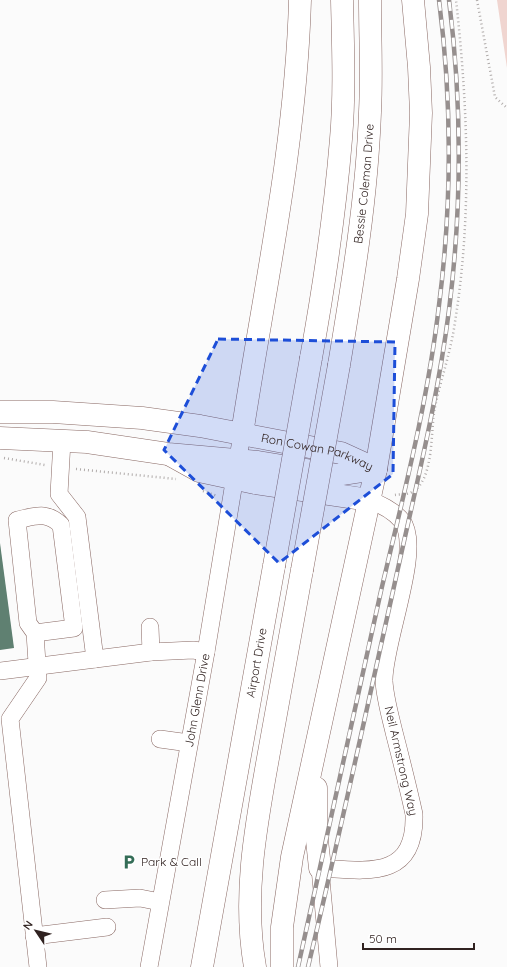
<svg xmlns="http://www.w3.org/2000/svg" width="507" height="967" viewBox="0 0 507 967" font-family="Quicksand,sans-serif">
<style>
.grass{fill:#f0d5d0}
.building{fill:#5f8071}
.lines{fill:none;stroke-linecap:round;stroke-linejoin:round}
.minor-casing{stroke:#896863;stroke-width:18}
.major-casing{stroke:#896863;stroke-width:23}
.path{stroke:#b0abaa;stroke-width:2.5;stroke-dasharray:1 3;stroke-linecap:butt}
.minor{stroke:#fff;stroke-width:17}
.major{stroke:#fff;stroke-width:22}
.rail-casing{stroke:#968f8e;stroke-width:4.5}
.rail{stroke:#fff;stroke-width:3;stroke-dasharray:9;stroke-linecap:butt}
.major-bridge-casing{stroke:#896863;stroke-width:23;stroke-linecap:butt}
.major-bridge{stroke:#fff;stroke-width:22}
.marked{fill:#1d4ed8;fill-opacity:0.2;stroke:#1d4ed8;stroke-width:3;stroke-dasharray:8 5;stroke-linejoin:round}
.labels{text-anchor:middle;stroke-width:3;stroke-linejoin:round;paint-order:stroke}
.street-label{font-size:12px;fill:#302220;stroke:#fff}
.poi-label{font-size:12px;fill:#302220;stroke:#fff;text-anchor:start}
</style>
<rect width="100%" height="100%" fill="#fbfbfb"/>
<path class="grass" d="M497 0H507V68Z"/>
<path class="building" d="M0 543 14 648 0 650Z"/>
<g class="lines">
<g class="minor-casing">
<g id="minor">
<path d="M62 441 59 494 77 517 95 659"/>
<path d="M150 627 151 652"/>
<path d="M35 633 74 628 61 525C46 511 36 516 17 520L28 623 35 633 38 678 10 719 38 967"/>
<path d="M0 671 151 652 193 650 206 652"/>
<path d="M160 739 189 743"/>
<path d="M105 900 140 898 160 902"/>
<path d="M34 936 107 927"/>
<path id="s1" d="M149 967 206 652 242 434"/>
<path d="M329 967 320 868C367 871 416 880 414 814 408 787 401 759 394 732 390 715 385 698 384 681 383 644 423 548 402 521 394 511 380 504 369 500"/>
</g>
</g>
<g class="major-casing">
<g id="major">
<path d="M311 358C324 286 335 213 341 139 345 93 343 46 342 0"/>
<path id="s2" d="M339 365C353 281 367 197 370 112 372 75 370 37 370 0"/>
<path id="s3" d="M0 412H53L142 418 200 426 341 453 376 469"/>
<path d="M242 434C264 290 296 146 300 0"/>
<path d="M0 438 87 442 168 454 258 462 337 475 376 469"/>
<path d="M172 456 199 471 255 483 369 500"/>
<path d="M316 788V831L320 868"/>
<path id="s4" d="M202 967 274 566"/>
<path d="M255 967C242 893 257 820 270 747 281 688 291 629 302 570"/>
<path d="M282 967V927L292 857 376 469 408 279 417 214 421 113 419 67 413 0"/>
</g>
</g>
<path class="path" d="M477 0 495 97 507 108
M4 458 45 465
M76 469 176 479
M203 491 217 496
M395 495C400 494 407 495 412 492 435 479 430 431 435 407 441 379 451 351 455 322 472 216 468 107 456 0"/>
<use href="#minor" class="minor"/>
<use href="#major" class="major"/>
<g class="rail-casing">
<path id="rail" d="M298 967C326 842 353 716 381 591 403 497 428 401 439 305 452 204 452 101 439 0
M308 967C338 842 365 717 393 591 413 498 437 405 449 310 462 207 462 103 449 0"/>
</g>
<use href="#rail" class="rail"/>
<g class="major-bridge-casing">
<path id="major-bridge" d="M274 566 311 358
M302 570 339 365"/>
</g>
<use href="#major-bridge" class="major-bridge"/>
</g>
<path class="marked" d="M218 339 395 342 393 474 279 563 164 450Z"/>
<defs>
<g id="parking-bare" transform="scale(1.2)"><path d="M-3.5-5.5H1a3.5 3.5 0 0 1 0 7H-1V5.5H-3.5ZM-1-3.4V-.6H.8a1.4 1.4 0 0 0 0-2.8Z" fill="#346d57" stroke="#fff" stroke-width="2.5" paint-order="stroke"/></g>
</defs>
<g fill-rule="evenodd">
<use href="#parking-bare" x="129" y="862"/>
</g>
<g class="labels">
<g class="street-label">
<text dy="4" stroke="none"><textPath href="#s2" startOffset="183">Bessie Coleman Drive</textPath></text>
<text dy="4" stroke="none"><textPath href="#s3" startOffset="321">Ron Cowan Parkway</textPath></text>
<text dy="4" stroke="none"><textPath href="#s4" startOffset="309">Airport Drive</textPath></text>
<text dy="4" stroke="none"><textPath href="#s1" startOffset="271">John Glenn Drive</textPath></text>
<text transform="translate(401 761) rotate(77)" y="4">Neil Armstrong Way</text>
</g>
<g class="poi-label">
<text x="141" y="866">Park &amp; Call</text>
</g>
</g>
<g transform="translate(36 931) rotate(305)" stroke="#ffffff" stroke-width="3" paint-order="stroke">
<path d="M0-3L7 15L0 10L-7 15Z" fill="#302220"/>
<text y="-6" font-size="11" font-weight="bold" text-anchor="middle" fill="#302220">N</text>
</g>
<path d="M363 943v6h111v-6" fill="none" stroke="#302220" stroke-width="2"/>
<text x="369" y="943" font-size="12" fill="#302220" stroke="#ffffff" stroke-width="3" paint-order="stroke">50 m</text>
</svg>
